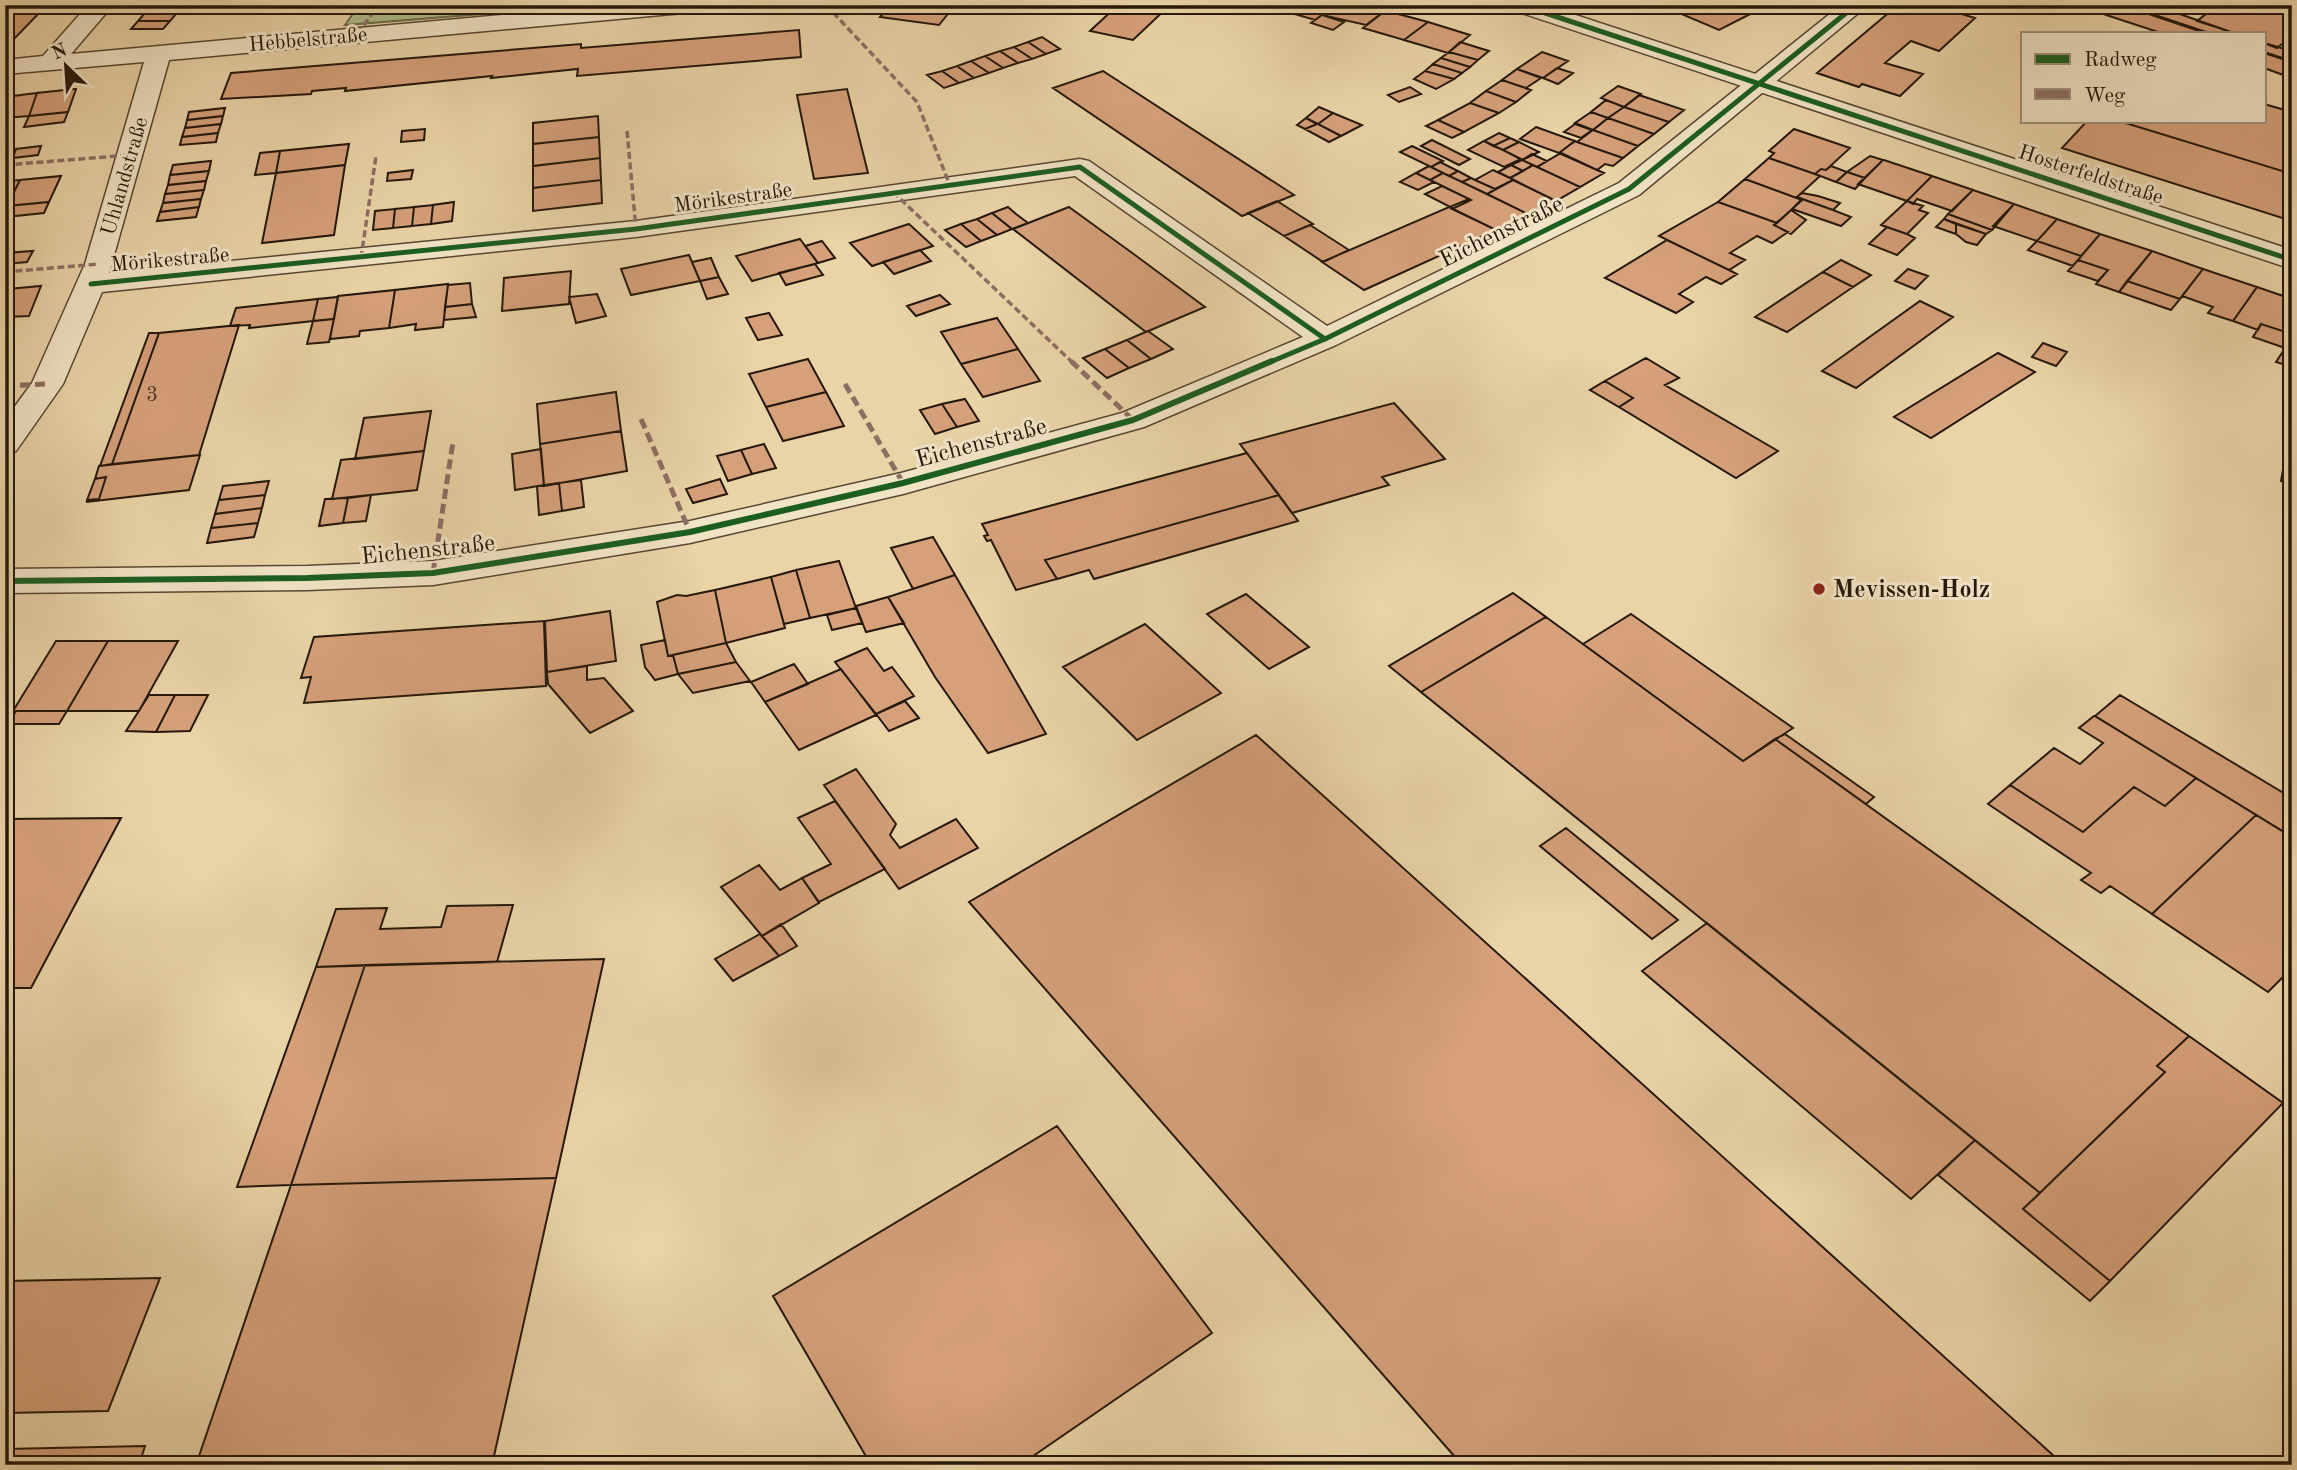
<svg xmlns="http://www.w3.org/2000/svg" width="2297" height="1470" viewBox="0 0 2297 1470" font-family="'Old Standard TT',serif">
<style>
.green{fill:#b0be8c;stroke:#6a6b4b;stroke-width:2}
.building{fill:#d5a07a;stroke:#25180a;stroke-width:2}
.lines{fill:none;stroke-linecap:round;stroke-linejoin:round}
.minor-casing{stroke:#564731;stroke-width:3}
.tertiary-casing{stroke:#564731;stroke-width:3}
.minor{fill:#f1e3c6;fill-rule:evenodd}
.tertiary{fill:#f1e3c6;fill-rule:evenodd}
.quiet-far1{stroke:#8d6e63;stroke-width:3.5;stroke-dasharray:7 3.5;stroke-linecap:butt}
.quiet{stroke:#8d6e63;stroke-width:5;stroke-dasharray:10 5;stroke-linecap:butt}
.cycleway-far1-casing{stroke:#f1e3c6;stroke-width:8}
.cycleway-casing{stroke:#f1e3c6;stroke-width:10}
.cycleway-far1{stroke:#1b5e20;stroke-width:5}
.cycleway{stroke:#1b5e20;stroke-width:6}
.poi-dot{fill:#8f2418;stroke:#f1e3c6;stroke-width:2.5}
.labels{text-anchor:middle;stroke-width:6;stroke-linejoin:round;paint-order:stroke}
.far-street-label{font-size:21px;fill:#25180a;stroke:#f1e3c6}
.number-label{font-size:21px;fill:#513a26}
.street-label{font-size:24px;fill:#25180a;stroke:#f1e3c6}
.poi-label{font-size:24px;font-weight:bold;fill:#25180a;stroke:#f1e3c6;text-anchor:start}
</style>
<rect width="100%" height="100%" fill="#e9d4a7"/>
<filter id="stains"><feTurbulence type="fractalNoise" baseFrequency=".00286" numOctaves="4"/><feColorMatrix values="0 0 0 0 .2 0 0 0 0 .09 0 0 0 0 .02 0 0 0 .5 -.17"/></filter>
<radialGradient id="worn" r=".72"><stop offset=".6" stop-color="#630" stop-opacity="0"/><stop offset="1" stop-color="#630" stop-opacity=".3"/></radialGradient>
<path class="green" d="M359 5H593L345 25Z"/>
<path class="building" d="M5 5H47L10 43H5Z
M890 5H955L939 25 880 17Z
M1118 5H1170L1133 40 1090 31Z
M1278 5H1335L1315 20 1274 8Z
M1335 5H1370L1386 10 1366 25 1322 15Z
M1683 5H1768L1719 30 1672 10Z
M1898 5H1931L1975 18 1939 51 1911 41 1885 63 1923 74 1900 96 1862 84 1859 87 1817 73Z
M2122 5 2205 33H2161L2106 15Z
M2125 5H2154L2234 33H2209Z
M2184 5H2218L2208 13Z
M2218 5H2292V36L2277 48 2264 43V33H2234L2197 21Z
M150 7H182L176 14H144Z
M1385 11 1402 15 1428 22 1404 40 1363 28Z
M144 14H176L170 21H138Z
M1322 15 1344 22 1333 30 1311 23Z
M138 21H170L163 29H131Z
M1428 22 1470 35 1448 53 1404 40Z
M799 30 801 57 577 76 578 69 491 78 492 76 345 91 346 88 312 91 311 94 221 99 231 73 581 44V48Z
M1042 37 1060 49 1046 54 1028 42Z
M1028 42 1046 54 1032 59 1014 47Z
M1460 42 1489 51 1478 60 1449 52Z
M2264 43 2292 51V61L2264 52Z
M1014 47 1032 59 1018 63 1000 51Z
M1000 51 1018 63 1003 68 985 56Z
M1449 52 1478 60 1470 67 1441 58Z
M1542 52 1568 61 1543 78 1517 69Z
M2264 53 2292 62V78L2264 68Z
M985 56 1003 68 989 73 971 61Z
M1441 58 1470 67 1462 73 1433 64Z
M971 61 989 73 974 78 957 66Z
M1433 64 1462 73 1454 79 1425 71Z
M957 66 974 78 959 83 942 71Z
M1557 68 1573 73 1558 84 1543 78Z
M1517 69 1541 78 1526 88 1502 80Z
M942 71 959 83 944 88 927 75Z
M1103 71 1294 195 1242 216 1053 88Z
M1425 71 1454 79 1436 89 1414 79Z
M1502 80 1531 90 1516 102 1486 91Z
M1618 86 1641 94 1624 107 1601 98Z
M1410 87 1421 94 1399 102 1388 95Z
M74 89H76L68 112 29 116 37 93Z
M847 89 868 173 814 179 797 95Z
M1486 91 1516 102 1499 113 1470 103Z
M37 93 29 116 5 118V97Z
M1639 95 1684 110 1669 122 1624 107Z
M1606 100 1624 107 1608 118 1591 112Z
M1470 103 1499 113 1464 132 1438 120Z
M2264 104 2292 112V174L2119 121H2264Z
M1319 107 1333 113 1318 124 1306 118Z
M1624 107 1669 122 1654 134 1608 118Z
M225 108 223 116 187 120 189 112Z
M68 112 64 122 24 127 29 116Z
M1591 112 1608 118 1593 130 1575 123Z
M1333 113 1362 125 1341 136 1318 124Z
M223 116 221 124 185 128 187 120Z
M598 116 599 137 533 144V123Z
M1306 118 1317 124 1305 129 1297 125Z
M1608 118 1654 134 1638 146 1593 130Z
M1438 120 1464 132 1452 138 1426 126Z
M2087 121H2119L2292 174V221L2062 148Z
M221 124 218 133 182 137 185 128Z
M1317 124H1318L1341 136 1329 142 1305 129Z
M1575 124 1592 130 1581 138 1564 132Z
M1536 127 1575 141 1559 153 1520 139Z
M425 129 424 140 401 142 402 131Z
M1794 129 1850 148 1826 170 1821 169 1815 174 1769 158 1774 153 1769 151Z
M1593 130 1638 146 1623 158 1577 142Z
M218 133 216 142 180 145 182 137Z
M1499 133 1510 138 1493 146 1484 141Z
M599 137 600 158 533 166V144Z
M1510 138 1519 142 1503 150 1493 146Z
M1432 140 1470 159 1459 165 1421 146Z
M1484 141 1503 150 1521 159 1504 167 1468 150Z
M1575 141 1577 142 1623 158 1613 166 1605 164 1597 170 1559 153Z
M1519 142 1539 152 1522 160 1503 150Z
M349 144 345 165 276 173 280 151Z
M41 146 38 155 13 158 16 149Z
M1412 146 1443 161 1431 167 1400 152Z
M280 151 276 173 255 175 260 153Z
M1561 153 1597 170 1604 173 1580 187 1537 167Z
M1532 154 1534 155 1547 161 1537 167 1522 160Z
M1870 156 1883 160 1865 178 1847 172Z
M600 158 601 180 533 188V166Z
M1769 158 1815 174 1820 176 1797 197 1802 200 1745 179Z
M1522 160 1533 165 1523 171 1511 165Z
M1883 160H1884L1932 176 1907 201 1858 184Z
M211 161 209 171 170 175 173 165Z
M1440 162 1458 171 1449 176 1431 167Z
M345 165 334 235 262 243 276 173Z
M1511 165 1523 171 1510 178 1498 172Z
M1533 165 1537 167 1580 187 1556 201 1510 178Z
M1429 166 1443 173 1430 180 1416 173Z
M1831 166 1847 172 1836 182 1815 174 1821 169 1826 170Z
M413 170 411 179 387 181 388 173Z
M1493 170 1510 178 1513 180 1495 189 1475 180Z
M209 171 206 181 168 185 170 175Z
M1458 171 1471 178 1462 182 1449 176Z
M1847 172 1865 178 1855 189 1836 182Z
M1416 173 1434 182 1418 190 1400 182Z
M1443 173 1462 182 1530 215 1496 230 1452 209 1471 200 1430 180Z
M61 176 49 202 7 206 20 180Z
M1932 176 1973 190 1952 211 1917 199 1913 204 1907 201Z
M1471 178 1475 180 1495 189 1487 194 1462 182Z
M1745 179 1802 200 1777 223 1718 202Z
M20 180 7 206H5V181Z
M601 180 602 203 533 211V188Z
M1513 180 1556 201 1530 215 1487 194Z
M206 181 204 190 165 194 168 185Z
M1442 186 1469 199 1450 207 1425 194Z
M204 190 201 199 163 203 165 194Z
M1973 190 2014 204 1992 230 1948 214Z
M1802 193 1818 196 1840 203 1833 210 1797 197Z
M201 199 199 207 160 212 163 203Z
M1802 199 1833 210 1851 217 1841 226 1792 209Z
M1277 201 1313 224 1284 236 1248 213Z
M1907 201 1923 206 1919 210 1928 213 1907 234 1881 225Z
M49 202 44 213 5 217 7 206Z
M454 202 452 221 431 224 433 205Z
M1718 202 1777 223 1774 225 1788 232 1772 243 1757 236 1730 253 1745 260 1729 270 1659 236Z
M2014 204 2057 219 2037 241 1993 226Z
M433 205 431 224 412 226 414 207Z
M199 207 196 217 157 221 160 212Z
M414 207 412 226 393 228 395 209Z
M1008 207 1016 214 1028 223 1012 229 992 213Z
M1069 207 1135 255 1205 307 1146 332 1013 229Z
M1449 207 1496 230 1364 290 1322 262Z
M395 209 393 228 373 230 375 211Z
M1791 210 1806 220 1791 234 1774 225Z
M992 213 1012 229 997 235 977 219Z
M1948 214 1992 230 1986 234 1944 219Z
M977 219 997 235 981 241 961 224Z
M1944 219 1956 224V234L1936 227Z
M2057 219 2100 234 2081 256 2037 241Z
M909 224 933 246 872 266 850 243Z
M961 224 981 241 966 247 945 230Z
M1956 224 1986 234 1977 245 1966 242 1956 234Z
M1310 225 1349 250 1323 262 1284 236Z
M1887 227 1907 234 1915 238 1897 255 1869 244Z
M2100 234 2152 251 2119 292 2096 284 2108 270 2078 260Z
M800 239 818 263 752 281 736 256Z
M1667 240 1729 270 1737 274 1721 284 1706 277 1679 294 1693 302 1676 313 1605 278Z
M822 241 835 258 818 263 805 246Z
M2037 241 2081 256 2073 266 2028 250Z
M920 250 931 261 894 274 883 262Z
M33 251 27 262 5 264V253Z
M2152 251 2203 269 2180 299 2127 281Z
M689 255 700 281 631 295 621 269Z
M711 258 719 277 700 281 692 262Z
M1841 260 1871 275 1853 287 1823 272Z
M2078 260 2108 270 2098 281 2068 271Z
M815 264 823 275 786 285 779 273Z
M1908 269 1928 276 1915 289 1895 281Z
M2203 269 2257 287 2233 321 2208 313 2213 307 2182 296Z
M571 271 569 304 502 311 504 278Z
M1823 272 1853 287 1787 332 1755 317Z
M719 277 728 294 707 299 700 281Z
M2127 281 2180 299 2171 310 2119 292Z
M470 283 472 304 445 307 448 285Z
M448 284 443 327 415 330 416 324 389 328 395 290Z
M41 286 29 316 5 317V294L8 289Z
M2257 287 2292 299V334L2261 324 2258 330 2233 321Z
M395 290 389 328 360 331 359 336 330 339 338 296Z
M597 294 606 316 576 323 569 297Z
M940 295 950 304 916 316 907 306Z
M338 297 334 319 313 321 318 299Z
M318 299 313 321 249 328 250 325 230 326 236 308Z
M1920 301 1953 317 1856 388 1822 371Z
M472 304 476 317 444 320 445 307Z
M769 313 782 335 758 340 746 318Z
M997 318 1018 349 961 364 941 332Z
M334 319 329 342 307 344 313 321Z
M2261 324 2292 334 2285 348 2253 337Z
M239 325 199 455 112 464 159 333Z
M1148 331 1173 349 1151 359 1127 340Z
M149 333H159L112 464 100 466Z
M1127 340 1151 359 1129 368 1105 349Z
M2043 343 2067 352 2056 366 2032 357Z
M2286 347 2292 349V367L2276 362Z
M1018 349 1040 381 983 397 961 364Z
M1105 349 1129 368 1107 378 1083 358Z
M1998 353 2035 372 1931 438 1894 417Z
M1646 358 1679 378 1665 385 1778 451 1736 478 1619 407 1633 398 1605 381Z
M808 359 826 392 766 407 749 374Z
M1605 381 1633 398 1619 407 1590 390Z
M616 392 621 431 540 444 537 404Z
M826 392 844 426 783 441 766 407Z
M965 399 979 421 957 427 942 404Z
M1394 403 1445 459 1382 477 1389 485 1292 513 1240 444Z
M942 404 957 427 935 434 920 410Z
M431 411 424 451 355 459 364 418Z
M621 431 627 471 544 486 540 444Z
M764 444 776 468 752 474 741 450Z
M541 449 544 485 515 490 512 454Z
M741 450 752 474 728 481 717 456Z
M424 451 417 490 332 499 341 460Z
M1247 453 1279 495 1045 560 1057 579 1016 590 991 540 987 541 984 536 988 535 982 524Z
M200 455 189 490 86 502 99 499 106 477 95 479 99 466Z
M2284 464 2292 466V485L2281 481Z
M106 477 99 499 87 500 95 479Z
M720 479 727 494 693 503 686 489Z
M581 480 584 507 562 511 559 483Z
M269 481 265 495 219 500 223 486Z
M559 483 562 511 539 515 537 486Z
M265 495 262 508 215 514 219 500Z
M371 495 366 521 343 523 348 498Z
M1279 495 1298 521 1094 579 1089 570 1057 579 1045 560Z
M348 498 343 523 319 526 325 499Z
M262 508 258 523 211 528 215 514Z
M258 523 254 537 207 543 211 528Z
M933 537 955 575 913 589 891 548Z
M839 561 856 608 810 618 796 570Z
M796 570 810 618 784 624 771 577Z
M955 575 1046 734 988 753 935 677 888 597Z
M771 577 785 628 726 643 715 590Z
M715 590 726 643 668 656 657 602 677 595 686 596Z
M1513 593 1546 617 1421 692 1389 666Z
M1246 594 1309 647 1269 669 1207 614Z
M888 597 904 623 866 632 856 606Z
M856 608 862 623 832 630 827 615Z
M610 611 616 661 547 672 545 621Z
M1631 614 1793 728 1743 761 1583 644Z
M1546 617 1743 761 1775 739 2189 1036 2157 1066 2165 1072 2040 1193 1421 692Z
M544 621 546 686 304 703 311 677 301 678 314 637Z
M1145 624 1221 693 1137 740 1063 667Z
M665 640 668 656 673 655 678 674 655 680 645 667 641 645Z
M56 641H108L67 711H13Z
M108 641H178L139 711H67Z
M726 643 736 662 678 674 673 655Z
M867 648 884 671 892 667 914 696 876 714 835 662Z
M736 662 750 681 693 693 678 674Z
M794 664 808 684 765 702 751 682Z
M587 666V680L604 678 633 711 590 733 548 684 547 672Z
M841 669 876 715 799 750 765 702Z
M149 695H175L156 732 126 731Z
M175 695H208L190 731 156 732Z
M2120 695 2292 798V837L2095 716Z
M905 701 919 718 889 731 876 714Z
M16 711H67L59 724H8Z
M2094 716H2095L2196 778 2165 806 2134 787 2083 832 2010 785 2054 748 2080 764 2103 743 2079 728Z
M1785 734 1874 797 1866 804 1775 739Z
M1256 735 2055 1457 2050 1465H1462L969 902Z
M856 769 896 824 890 835 900 848 956 819 978 848 899 889 824 785Z
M2196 778 2256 815 2152 914 2110 886 2101 893 2081 880 2091 873 1988 804 2010 785 2083 832 2134 787 2165 806Z
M835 801 885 869 819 902 802 878 831 864 798 818Z
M2256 815 2292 837V968L2268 992 2152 914Z
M121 818 31 988H5V819Z
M1566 828 1678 920 1652 939 1540 846Z
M759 865 780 890 802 878 819 903 762 936 721 887Z
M513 905 497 962 316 967 336 909 387 908 380 929 441 927 447 906Z
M1707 923 1975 1140 1911 1199 1642 971Z
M781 924 797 946 779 956 762 936Z
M760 934 779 956 733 981 715 959Z
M604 959 556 1178 291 1185 365 965Z
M365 965 291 1185 237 1187 316 967Z
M2189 1036 2283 1103 2110 1281 2023 1209 2165 1072 2157 1066Z
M1057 1126 1212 1333 1020 1465H871L773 1296Z
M1975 1140 2040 1193 2023 1209 2110 1281 2090 1301 1938 1175Z
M556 1178 492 1465H196L291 1185Z
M160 1278 108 1411 5 1413V1281Z
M145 1446 139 1465H5V1449Z"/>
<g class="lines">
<g class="minor-casing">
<path id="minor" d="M88 5H113L71 54 613 5H706L702 10 694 12 169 60 109 273 636 221 1080 159 1089 161 1327 326 1619 183 1841 5H1868L1639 195 1336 345 1144 427 903 494 690 543 433 585 307 590 5 593V569L307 566 433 561 690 521 901 473 1122 413 1303 337 1075 176 636 237 102 292 63 384 16 451 5 454V420L32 383 85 264 144 62 5 74V60L43 56Z"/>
</g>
<g class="tertiary-casing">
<path id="tertiary" d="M1509 5H1545L2292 250V269L1513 10Z"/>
</g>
<use href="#minor" class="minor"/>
<use href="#tertiary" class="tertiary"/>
<path class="quiet-far1" d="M826 5 917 102 949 183
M358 34 378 5
M627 131 636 229
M5 165 130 155
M893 192 1073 363
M361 258 376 156
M5 272 99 264"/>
<path class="quiet" d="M1071 361 1133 420
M845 384 903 483
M5 386 47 384
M641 419 690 532
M433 573 453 442"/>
<g class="cycleway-far1-casing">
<path id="cycleway-far1" d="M1521 5 2292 260
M91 284 636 229 1080 167 1325 339
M1268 363 1325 339 1629 189 1856 5"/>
</g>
<g class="cycleway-casing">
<path id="cycleway" d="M5 581 307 578 433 573 690 532 903 483 1133 420 1272 361"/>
</g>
<use href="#cycleway-far1" class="cycleway-far1"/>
<use href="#cycleway" class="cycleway"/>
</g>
<circle class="poi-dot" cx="1819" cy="589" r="7"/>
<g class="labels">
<g class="far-street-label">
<text transform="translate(308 39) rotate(-5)" y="7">Hebbelstraße</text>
<text transform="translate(2091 174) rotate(18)" y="7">Hosterfeldstraße</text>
<text transform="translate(124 176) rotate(-74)" y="7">Uhlandstraße</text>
<text transform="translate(733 197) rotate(-8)" y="7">Mörikestraße</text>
<text transform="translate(170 259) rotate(-5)" y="7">Mörikestraße</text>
</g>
<g class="number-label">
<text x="152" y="401">3</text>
</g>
<g class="street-label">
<text transform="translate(1501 231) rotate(-26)" y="8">Eichenstraße</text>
<text transform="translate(981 442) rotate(-15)" y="8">Eichenstraße</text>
<text transform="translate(428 549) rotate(-6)" y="8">Eichenstraße</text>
</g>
<g class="poi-label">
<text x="1833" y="597">Mevissen-Holz</text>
</g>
</g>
<rect width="2297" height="1470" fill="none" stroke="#e9d4a7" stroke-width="28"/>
<rect x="7" y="7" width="2283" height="1456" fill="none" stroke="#25180a" stroke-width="3.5"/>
<rect x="14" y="14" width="2269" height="1442" fill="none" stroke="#25180a" stroke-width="2"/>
<rect x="2021" y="32" width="245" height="91" fill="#f1e3c6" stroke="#9f927b" stroke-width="2"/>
<rect x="2035" y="54" width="35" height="10" fill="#1b5e20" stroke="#9f927b" stroke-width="2"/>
<text x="2084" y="66" font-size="21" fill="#25180a">Radweg</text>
<rect x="2035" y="89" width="35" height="10" fill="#8d6e63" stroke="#9f927b" stroke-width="2"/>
<text x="2084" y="102" font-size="21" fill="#25180a">Weg</text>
<g transform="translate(66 66) rotate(335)" stroke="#f1e3c6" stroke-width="5" paint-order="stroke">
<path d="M0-5L12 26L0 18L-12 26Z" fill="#25180a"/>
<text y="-10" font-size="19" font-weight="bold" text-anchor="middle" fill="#25180a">N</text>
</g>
<rect width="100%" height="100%" filter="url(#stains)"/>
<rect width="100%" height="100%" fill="url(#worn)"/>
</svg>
